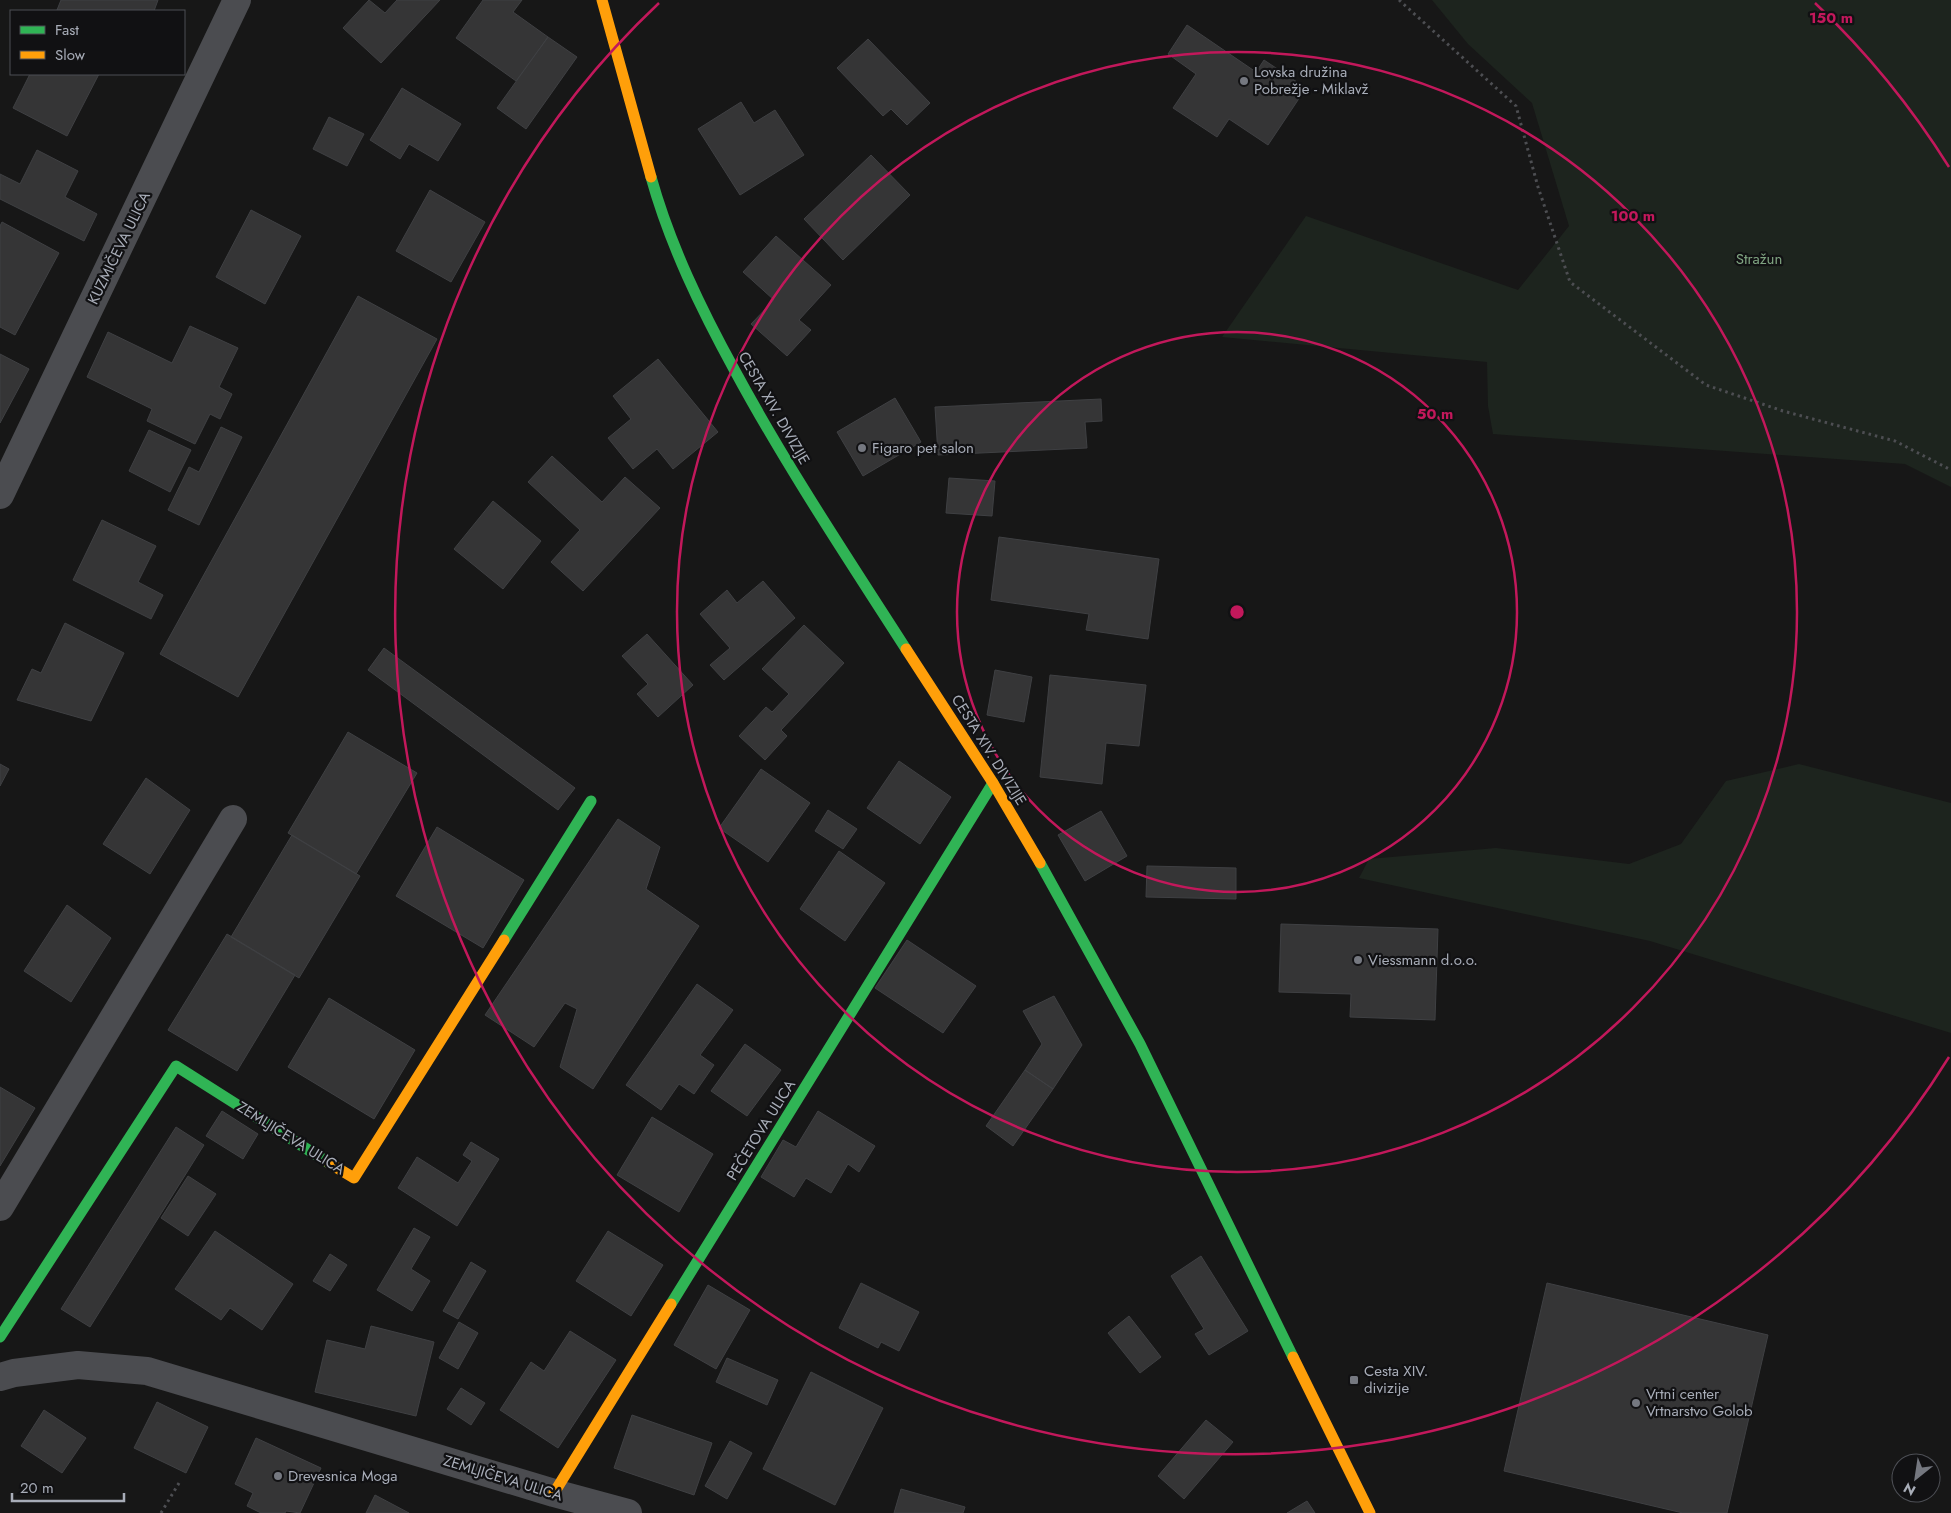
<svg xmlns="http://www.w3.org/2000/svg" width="1951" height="1513" viewBox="0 0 1951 1513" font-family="Jost,sans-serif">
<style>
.green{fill:#1d241e}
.building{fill:#353536;stroke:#3f4043}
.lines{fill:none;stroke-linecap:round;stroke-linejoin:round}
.path{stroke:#4d4e52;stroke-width:3;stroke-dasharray:2.5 4;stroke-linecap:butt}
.street{stroke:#4b4c50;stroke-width:28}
.fast{stroke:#30b455;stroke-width:11}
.slow{stroke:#ff9f0a;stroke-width:11}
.ring{fill:none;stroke:#c2185b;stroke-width:2.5}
.poi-dot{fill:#757880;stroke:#111113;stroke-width:2}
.labels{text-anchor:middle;stroke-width:4.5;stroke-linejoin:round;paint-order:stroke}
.poi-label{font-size:15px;fill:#a8adb8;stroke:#111113;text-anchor:start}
.street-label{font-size:15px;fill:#a8adb8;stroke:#111113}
.park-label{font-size:15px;fill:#7fa381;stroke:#111113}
.centre{fill:#c2185b;stroke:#111113;stroke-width:2.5}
.ring-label{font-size:15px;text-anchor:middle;font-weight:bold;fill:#c2185b;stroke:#111113;stroke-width:4.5;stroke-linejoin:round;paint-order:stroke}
</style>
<rect width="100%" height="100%" fill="#171717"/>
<path class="green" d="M1432 0H1951V487L1905 464 1493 434 1488 406 1487 362 1222 337 1306 216 1518 290 1569 226 1532 103 1468 44Z
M1799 764 1951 803V1033L1650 941 1359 878 1369 859 1496 848 1629 864 1681 844 1726 781Z"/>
<path class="building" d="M61 0H158L154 11H60L57 10Z
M369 0 385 13 397 0H440L381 63 343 28Z
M483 0H522L513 12 548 37 516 81 456 38Z
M1187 25 1256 72 1264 60 1306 88 1268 145 1229 119 1217 137 1173 108 1196 74 1168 54Z
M548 37 577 57 526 129 497 108Z
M868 39 930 103 907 125 891 109 883 116 837 68Z
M30 74H99L67 136 13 108Z
M402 88 461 124 438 161 409 144 400 159 370 140Z
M741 102 754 123 775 110 804 155 740 195 698 129Z
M329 117 364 134 347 166 313 149Z
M37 150 78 171 65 197 97 214 84 241 0 199V174L20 184Z
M871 155 910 195 843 260 804 219Z
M430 190 485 222 451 282 396 251Z
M251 210 301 236 265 304 216 277Z
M2 222 59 253 15 335 0 327V226Z
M776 236 831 285 799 320 811 330 787 356 751 324 774 300 743 272Z
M358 296 437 339 238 697 160 654Z
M190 326 238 348 219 387 232 394 220 419 210 414 195 444 147 421 152 409 87 377 108 332 172 363Z
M0 354 29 369 0 423Z
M658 359 718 432 673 469 657 449 633 469 608 438 631 419 613 396Z
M895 398 921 442 863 476 837 432Z
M1101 399 1102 421 1085 422 1087 448 938 455 935 407Z
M221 427 242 437 199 525 168 510 189 467 199 472Z
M149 430 191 450 170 492 129 471Z
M552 456 602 502 625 477 660 508 583 591 551 562 580 530 528 482Z
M949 478 995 481 992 516 946 513Z
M493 501 541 541 503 589 454 549Z
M102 520 156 546 138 582 163 595 151 619 73 580Z
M999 537 1159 559 1148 639 1086 630 1089 614 991 600Z
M763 581 795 618 724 680 710 665 730 648 700 614 727 590 737 603Z
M65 623 124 653 91 721 17 700 32 669 41 673Z
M804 625 844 663 781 730 787 736 765 760 739 736 766 707 772 712 789 694 762 669Z
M647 634 693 685 658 717 637 694 648 684 622 656Z
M384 648 575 788 558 810 368 670Z
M995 670 1032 677 1024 722 987 715Z
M1050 675 1146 685 1139 746 1106 743 1102 784 1040 777Z
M348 732 417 773 356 874 288 833Z
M899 761 951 797 920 844 867 808Z
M0 764 9 769 0 786Z
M761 769 810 803 768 862 719 828Z
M146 778 190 810 150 874 103 844Z
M828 810 857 829 843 849 815 831Z
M1101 811 1127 856 1085 881 1058 835Z
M618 819 660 847 646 889 699 926 593 1089 560 1067 577 1009 565 1003 534 1047 485 1015Z
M437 827 524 880 483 948 396 896Z
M292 835 360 876 299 978 231 937Z
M839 851 885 883 845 941 800 909Z
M1147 866 1236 868V899L1146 897Z
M67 905 111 938 71 1002 24 971Z
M1281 924 1438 929 1435 1020 1350 1017 1351 994 1279 992Z
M227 934 295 975 237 1071 168 1030Z
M907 940 976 986 943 1033 875 988Z
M697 984 733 1010 700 1055 714 1065 694 1094 679 1084 661 1110 626 1085Z
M1054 996 1082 1045 1053 1089 1025 1070 1042 1044 1023 1011Z
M329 998 415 1050 374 1119 288 1067Z
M745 1044 781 1070 747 1116 711 1091Z
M1025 1070 1053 1089 1013 1146 986 1126Z
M0 1087 35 1108 0 1166Z
M222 1111 258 1134 243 1159 206 1136Z
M818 1111 875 1146 859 1172 848 1164 831 1193 806 1178 794 1197 761 1177 783 1140 796 1147Z
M652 1117 713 1154 679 1212 617 1175Z
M176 1127 204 1145 90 1327 61 1309Z
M471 1142 499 1159 457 1226 398 1188 417 1157 458 1183 472 1161 463 1155Z
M188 1176 216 1194 188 1236 161 1218Z
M414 1228 430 1237 411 1269 430 1281 412 1311 377 1290Z
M215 1231 293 1284 262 1330 230 1308 221 1320 175 1289Z
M608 1231 663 1265 631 1316 576 1281Z
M330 1254 347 1265 330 1291 313 1281Z
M1201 1256 1248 1331 1209 1355 1195 1334 1204 1329 1171 1276Z
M471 1262 486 1271 458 1319 443 1311Z
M861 1283 919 1312 899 1351 881 1342 878 1348 839 1328Z
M1547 1283 1768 1335 1727 1513H1683L1504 1471Z
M708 1285 750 1310 716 1369 674 1345Z
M1129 1316 1161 1357 1140 1373 1108 1333Z
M459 1322 478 1333 458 1369 439 1358Z
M371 1326 434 1342 416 1416 315 1392 327 1340 365 1349Z
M570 1331 616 1360 558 1448 500 1410 531 1362 544 1371Z
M727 1358 778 1380 767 1405 716 1382Z
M811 1372 883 1408 835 1505 763 1469Z
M461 1388 485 1403 471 1425 447 1409Z
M157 1402 208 1427 186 1473 134 1448Z
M44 1410 86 1438 62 1473 21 1446Z
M632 1415 712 1443 694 1495 614 1468Z
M1206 1420 1233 1442 1184 1499 1158 1476Z
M256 1438 321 1468 300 1513 286 1511 285 1513H261L247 1506 253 1493 235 1484Z
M730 1441 752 1453 727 1499 705 1486Z
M901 1489 965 1507 963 1513H894Z
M375 1495 409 1513H366Z
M1307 1501 1315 1513H1287Z"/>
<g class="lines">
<path class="path" d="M1399 0 1516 106 1538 187 1570 282 1706 385 1783 411 1895 441 1951 470
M161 1513 179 1483"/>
<path class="street" d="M0 495 237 0
M0 1207 233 819
M0 1377 14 1373 78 1365 147 1371 554 1493 628 1513"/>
<path class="fast" d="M651 177C670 245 701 309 735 371 787 467 847 557 906 649
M1040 863 1140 1044 1293 1357
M504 940 591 801
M671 1304 993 783
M0 1337 176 1066 329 1163"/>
<path class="slow" d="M602 0 651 177
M906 649 993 783 1040 863
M329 1163 354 1178 504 940
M1293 1357 1370 1513
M554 1493 671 1304"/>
</g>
<g class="ring">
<circle cx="1237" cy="612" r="280"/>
<circle cx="1237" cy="612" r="560"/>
<path d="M1949 1057A840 840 0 1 1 659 3M1815 3A840 840 0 0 1 1949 167"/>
</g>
<g class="poi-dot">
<circle cx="1244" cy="81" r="5"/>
<circle cx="862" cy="448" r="5"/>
<circle cx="1358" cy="960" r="5"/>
<rect x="1349" y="1375" width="10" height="10" rx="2.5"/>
<circle cx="1636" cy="1403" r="5"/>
<circle cx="278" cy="1476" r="5"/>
</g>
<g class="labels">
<g class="poi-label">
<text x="1254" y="77">Lovska družina<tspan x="1254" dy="17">Pobrežje - Miklavž</tspan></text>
<text x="872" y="453">Figaro pet salon</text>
<text x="1368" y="965">Viessmann d.o.o.</text>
<text x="1364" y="1376">Cesta XIV.<tspan x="1364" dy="17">divizije</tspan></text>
<text x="1646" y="1399">Vrtni center<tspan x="1646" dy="17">Vrtnarstvo Golob</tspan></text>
<text x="288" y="1481">Drevesnica Moga</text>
</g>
<g class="street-label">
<text transform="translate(119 248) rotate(-64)" y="5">KUZMIČEVA ULICA</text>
<text transform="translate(774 408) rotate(60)" y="5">CESTA XIV. DIVIZIJE</text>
<text transform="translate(989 750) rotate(58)" y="5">CESTA XIV. DIVIZIJE</text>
<text transform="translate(761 1130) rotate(-58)" y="5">PEČETOVA ULICA</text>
<text transform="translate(291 1138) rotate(32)" y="5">ZEMLJIČEVA ULICA</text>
<text transform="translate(503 1478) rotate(17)" y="5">ZEMLJIČEVA ULICA</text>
</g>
<g class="park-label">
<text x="1759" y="264">Stražun</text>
</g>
</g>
<circle cx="1237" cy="612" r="8" class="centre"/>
<g class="ring-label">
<text x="1831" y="23">150 m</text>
<text x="1633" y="221">100 m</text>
<text x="1435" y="419">50 m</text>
</g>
<rect x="10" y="10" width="175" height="65" fill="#111113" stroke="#4d4f55"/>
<rect x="20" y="26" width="25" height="8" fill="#30b455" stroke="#4d4f55"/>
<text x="55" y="35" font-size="15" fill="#a8adb8">Fast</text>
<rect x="20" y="51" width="25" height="8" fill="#ff9f0a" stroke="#4d4f55"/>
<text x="55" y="60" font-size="15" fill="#a8adb8">Slow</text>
<g transform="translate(1916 1478) rotate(210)"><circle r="24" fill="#111113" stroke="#4d4f55"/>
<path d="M0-4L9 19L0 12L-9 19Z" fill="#757880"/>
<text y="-8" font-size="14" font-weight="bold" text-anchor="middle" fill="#a8adb8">N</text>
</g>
<path d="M12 1493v8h112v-8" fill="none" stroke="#a8adb8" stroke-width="2.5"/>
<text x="20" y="1493" font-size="15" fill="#a8adb8" stroke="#111113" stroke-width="4" paint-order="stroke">20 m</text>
</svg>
